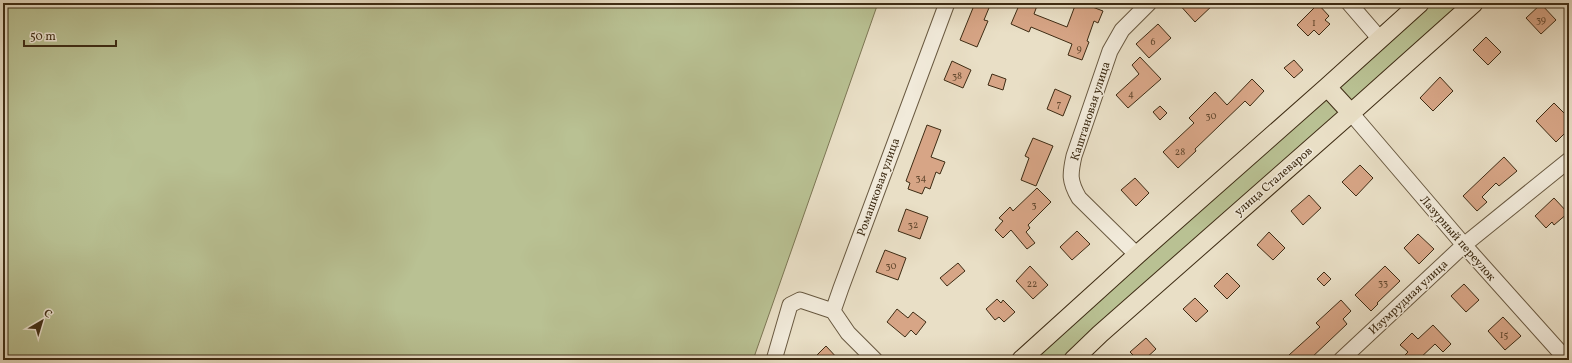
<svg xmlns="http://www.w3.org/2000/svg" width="1572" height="363" viewBox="0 0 1572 363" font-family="Vollkorn,serif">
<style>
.green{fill:#b9c193;stroke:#7c7654}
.building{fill:#d7a586;stroke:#3e2c14}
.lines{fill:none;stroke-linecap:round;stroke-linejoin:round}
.minor-casing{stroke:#695940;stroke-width:17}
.major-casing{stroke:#3e2c14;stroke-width:20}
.minor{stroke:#f1eada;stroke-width:15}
.major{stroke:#e9dfc6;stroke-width:18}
.labels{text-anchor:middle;stroke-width:3;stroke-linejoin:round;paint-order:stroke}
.number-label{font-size:10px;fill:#644a30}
.street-label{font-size:12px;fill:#3e2c14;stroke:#f1eada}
</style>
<rect width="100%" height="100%" fill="#e9dfc6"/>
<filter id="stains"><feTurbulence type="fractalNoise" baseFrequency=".005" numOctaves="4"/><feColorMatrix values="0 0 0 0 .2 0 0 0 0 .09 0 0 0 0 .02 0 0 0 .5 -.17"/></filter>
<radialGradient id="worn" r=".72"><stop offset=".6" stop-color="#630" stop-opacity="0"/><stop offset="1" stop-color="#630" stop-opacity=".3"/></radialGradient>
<path class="green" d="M3 3H878L753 360H3Z
M1430 3H1466L1352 102 1348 100 1340 87 1342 82Z
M1327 99 1340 112 1065 360H1029L1224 188Z"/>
<path class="building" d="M975 3H991L984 20 988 21 977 47 960 40Z
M1020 3H1038L1034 14 1067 27 1076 3H1082L1103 11 1098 23 1094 21 1087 41 1089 42 1082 60 1068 55 1072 44 1031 27 1029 32 1011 24Z
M1178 3H1215L1195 22Z
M1318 4 1329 16 1325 20 1330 24 1319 35 1314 30 1308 36 1297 25Z
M1541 4 1556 20 1541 34 1526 18Z
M1158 24 1171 38 1149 58 1136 44Z
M1486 37 1501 52 1488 65 1473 50Z
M1140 57 1161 79 1128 108 1116 95 1139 74 1132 65Z
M1294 60 1303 70 1294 78 1284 68Z
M952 61 971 70 963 88 944 80Z
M992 74 1006 79 1003 90 988 85Z
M1440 77 1453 91 1433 111 1420 98Z
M1252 79 1264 91 1250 106 1245 101 1195 149 1196 151 1178 168 1163 152 1194 123 1189 118 1215 92 1227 105Z
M1055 89 1071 96 1063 116 1047 109Z
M1554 103 1569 118V129L1556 142 1536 121Z
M1160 106 1167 113 1160 120 1153 112Z
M927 125 941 130 931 157 945 162 940 174 936 172 930 189 925 187 922 194 908 189 910 183 906 181Z
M1033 138 1053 146 1036 186 1021 180 1029 158 1025 156Z
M1504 157 1517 171 1499 186 1496 183 1482 197 1487 202 1477 211 1463 196Z
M1360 165 1373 178 1356 196 1342 182Z
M1135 178 1149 193 1136 206 1121 190Z
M1037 188 1051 202 1028 225 1030 228 1026 232 1035 243 1027 249 1011 230 1003 238 995 230 1003 221 999 218 1010 207 1013 211Z
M1309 195 1321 208 1303 225 1291 211Z
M1554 198 1568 213 1554 225 1552 222 1546 228 1535 216Z
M906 209 928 217 920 239 898 231Z
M1077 231 1090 244 1072 260 1060 247Z
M1269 232 1285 248 1273 260 1257 245Z
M1418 234 1434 249 1419 264 1404 248Z
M885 250 906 258 898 280 876 272Z
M958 263 965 271 947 286 940 278Z
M1030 266 1048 285 1033 299 1016 281Z
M1385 266 1400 281 1377 303 1378 304 1371 311 1355 295Z
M1324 272 1331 279 1324 286 1317 279Z
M1227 273 1240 286 1227 299 1214 286Z
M1464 284 1479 300 1466 312 1451 296Z
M1195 298 1208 311 1196 322 1183 309Z
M997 299 1001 303 1003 300 1015 312 1004 322 999 317 995 320 986 309Z
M1341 300 1351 311 1343 319 1347 324 1309 360H1294L1289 355 1320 327 1316 323Z
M897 309 908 318 913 312 926 322 916 335 911 330 905 337 887 322Z
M1503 317 1521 336 1505 350 1488 331Z
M1433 325 1451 344 1443 352 1435 344 1418 360H1410L1405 355 1408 352 1400 345 1412 333 1418 339Z
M1146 338 1156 349 1144 360H1138L1130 352Z
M826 346 839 360H812Z"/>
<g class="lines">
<g class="minor-casing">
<path id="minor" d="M1349 3 1380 39
M1351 113 1464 245 1567 360
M1137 255 1079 198C1069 181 1070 174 1074 156L1110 51 1122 30 1149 3
M833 311 841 288 947 3
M833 311 848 333 875 360
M774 360 790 305 800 300 833 311
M1341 360 1464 245 1569 160"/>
</g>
<g class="major-casing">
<path id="major" d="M1327 87 1351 113
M1021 360 1137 255 1327 87 1420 3
M1073 360 1100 334 1351 113 1474 3"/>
</g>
<use href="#minor" class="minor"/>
<use href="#major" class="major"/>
</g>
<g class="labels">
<g class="number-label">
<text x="1541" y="23">39</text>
<text x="1314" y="26">1</text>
<text x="1153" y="45">6</text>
<text x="1079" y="52">9</text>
<text x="957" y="79">38</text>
<text x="1131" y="97">4</text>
<text x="1059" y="107">7</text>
<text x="1211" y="119">30</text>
<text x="1180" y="155">28</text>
<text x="921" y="181">34</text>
<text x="1034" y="208">3</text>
<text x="913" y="228">32</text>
<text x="891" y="269">30</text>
<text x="1383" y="286">33</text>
<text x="1032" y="287">22</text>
<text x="1504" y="338">15</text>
</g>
<g class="street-label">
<text transform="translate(1090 111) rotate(-72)" y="4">Каштановая улица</text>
<text transform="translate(1273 181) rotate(-41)" y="4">улица Сталеваров</text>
<text transform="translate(878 187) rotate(-70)" y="4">Ромашковая улица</text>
<text transform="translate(1458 238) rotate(49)" y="4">Лазурный переулок</text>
<text transform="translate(1408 297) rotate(-43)" y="4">Изумрудная улица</text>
</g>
</g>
<rect width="1572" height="363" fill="none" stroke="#e9dfc6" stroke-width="16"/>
<rect x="4" y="4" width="1564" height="355" fill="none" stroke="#3e2c14" stroke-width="2"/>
<rect x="8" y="8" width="1556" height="347" fill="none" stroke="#3e2c14"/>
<g transform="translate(42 321) rotate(38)" stroke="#f1eada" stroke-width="3" paint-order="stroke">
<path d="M0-3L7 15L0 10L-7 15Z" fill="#3e2c14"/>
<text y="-6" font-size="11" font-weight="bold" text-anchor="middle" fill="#3e2c14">С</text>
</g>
<path d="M24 40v6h92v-6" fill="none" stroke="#3e2c14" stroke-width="2"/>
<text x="30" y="40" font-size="12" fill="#3e2c14" stroke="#f1eada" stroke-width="3" paint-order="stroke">50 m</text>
<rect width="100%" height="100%" filter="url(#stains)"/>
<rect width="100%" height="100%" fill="url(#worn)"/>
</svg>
